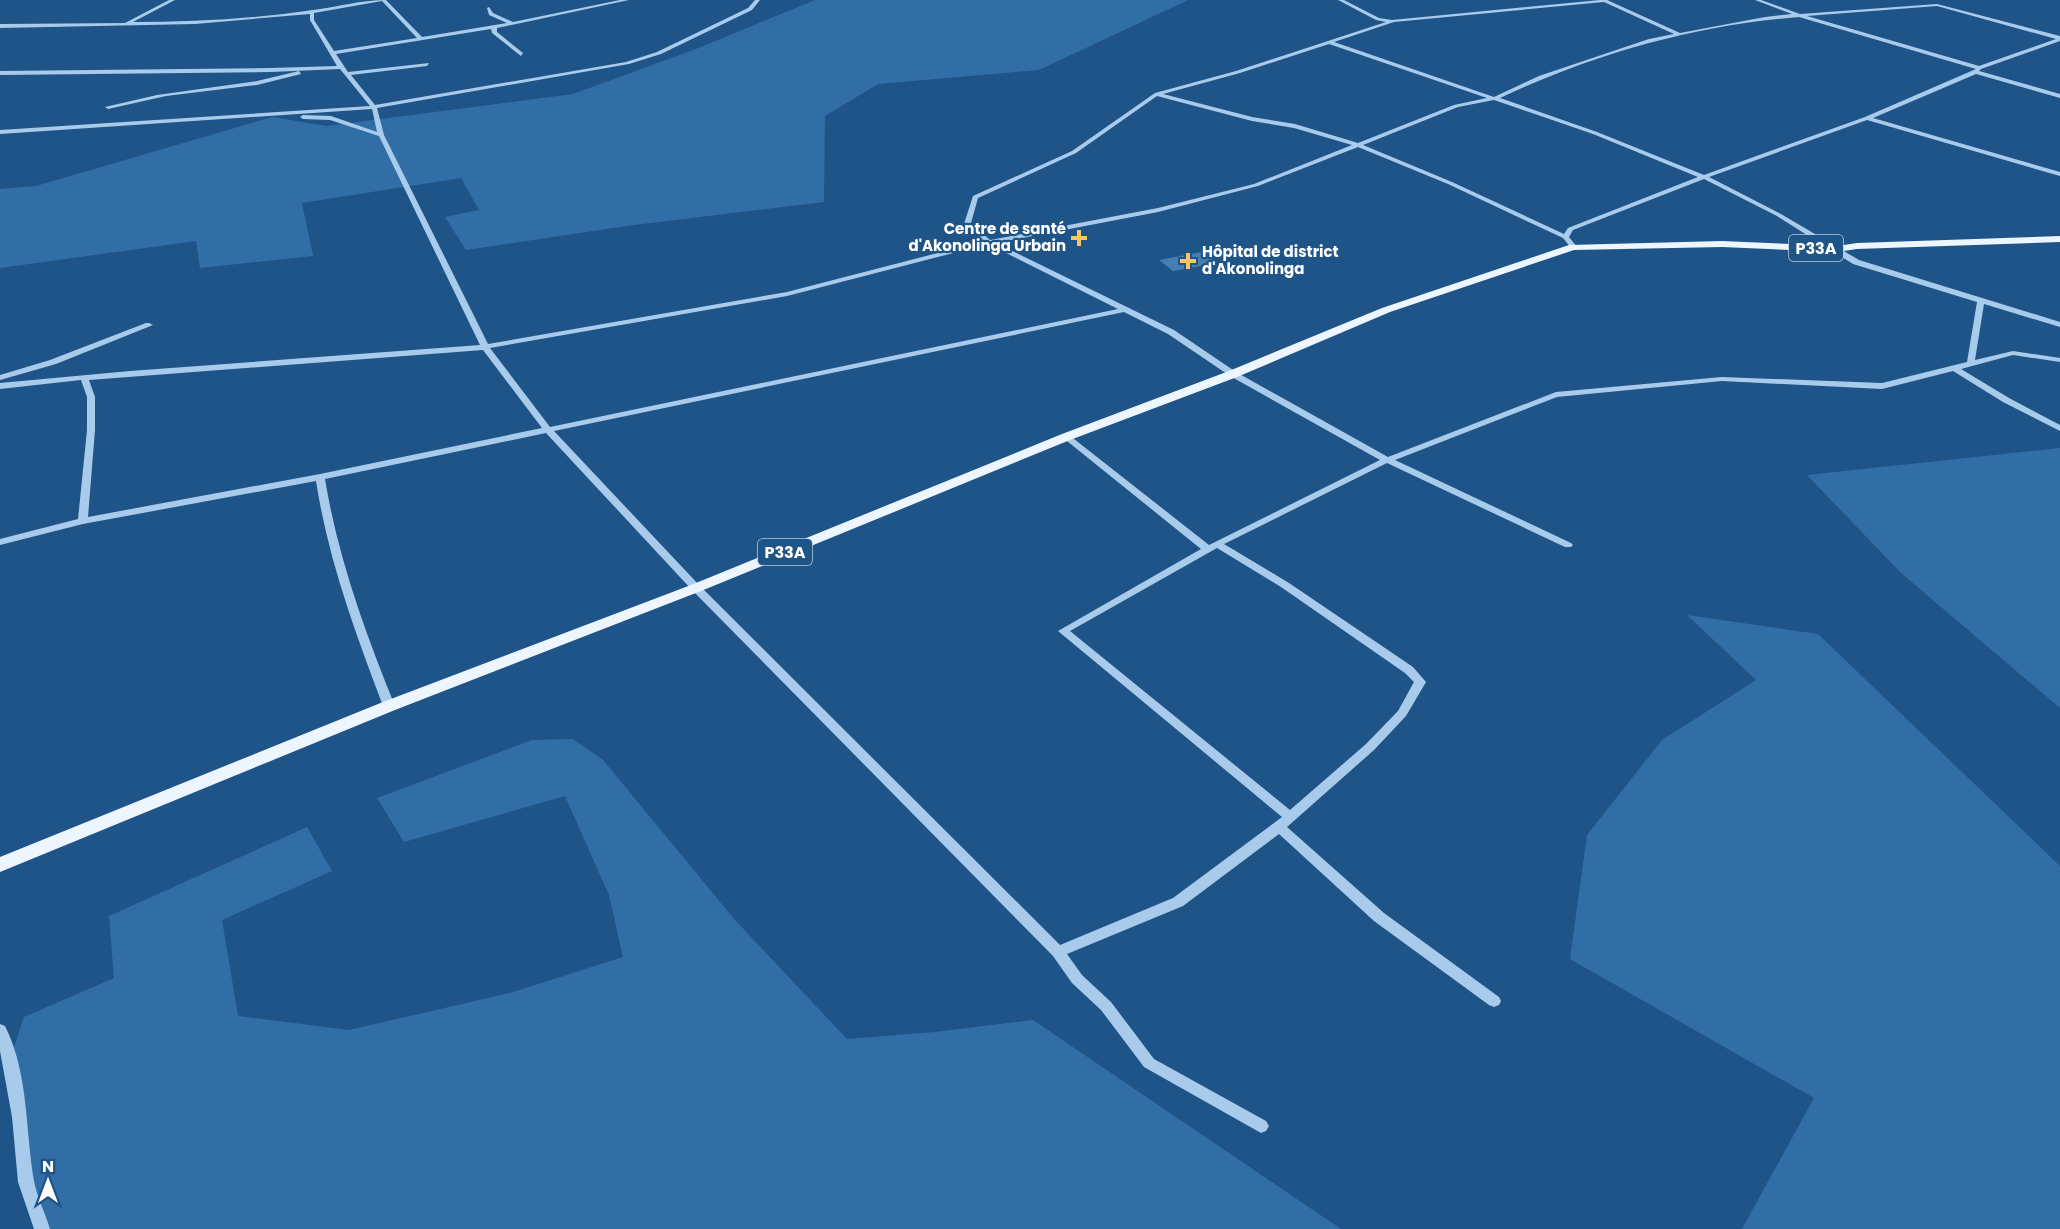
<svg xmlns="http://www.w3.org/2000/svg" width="2060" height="1229" viewBox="0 0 2060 1229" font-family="Poppins,sans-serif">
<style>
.green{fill:#326ea6}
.building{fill:#477eb1}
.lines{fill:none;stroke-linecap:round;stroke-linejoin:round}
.minor{fill:#a9cbeb;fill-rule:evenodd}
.major{fill:#edf5fe;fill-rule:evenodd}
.poi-dot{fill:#f9c568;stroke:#1f5488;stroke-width:2}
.labels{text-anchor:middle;stroke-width:4.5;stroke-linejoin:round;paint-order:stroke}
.far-poi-label{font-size:15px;font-weight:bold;fill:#fff;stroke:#1f5488;text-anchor:end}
.shield{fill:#1f5488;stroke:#bcccdb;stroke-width:1.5}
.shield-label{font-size:16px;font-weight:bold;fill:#fff}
</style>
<rect width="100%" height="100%" fill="#1f5488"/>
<path class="green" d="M815 0H1188L1039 70 878 84 825 116 824 202 626 226 466 250 445 217 479 210 461 178 302 203 313 256 200 268 196 241 0 268V189L36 186 272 117 327 126 573 94 696 49Z
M2060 448V708L1901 573 1807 475Z
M1687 615 1818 634 2060 866V1229H1742L1814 1098 1570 959 1587 835 1662 740 1756 680Z
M573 739 603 760 735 920 847 1039 935 1032 1033 1020 1341 1229H42L10 1059 24 1017 114 978 109 916 307 827 332 871 222 920 238 1016 349 1030 510 993 623 957 609 895 565 796 404 842 377 798 532 740Z"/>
<path class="building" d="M1202 252 1217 263 1173 271 1159 260Z"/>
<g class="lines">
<path class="minor" d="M169 0H175L133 22C193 22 253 19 313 10 337 7 361 0 386 0L422 37 507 23 489 15 487 8 489 7 493 13 513 22 620 0H629L497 28V32L523 53 521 56 492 33 491 29 336 54 348 72 429 63 427 66 351 75 375 105 626 62 657 52 748 8 755 0H760L752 10 661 54 629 64 377 108 384 135 488 344 787 292 984 241 964 224 973 196 1072 151 1155 93 1236 71 1386 22 1376 20 1338 0H1344L1379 18 1392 20 1600 0H1607L1680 33 1765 17 1792 14 1755 0H1761L1800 14 1937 4 2060 36V41L1981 69 1979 71 2060 94V98L1976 74 1873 118 2060 172V176L1867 120 1709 177 1781 214 1859 260 2060 322V327L1984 304 1975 360 2013 351 2060 358V362L2013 355 1961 369 2009 398 2060 425V431L2003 402 1953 371 1882 389 1722 381 1557 397 1395 460 1571 543 1573 545 1571 547H1565L1387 463 1224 544 1289 583 1413 667 1426 682 1406 716 1374 750 1287 827 1384 913 1499 997 1501 1001 1499 1005 1494 1007 1489 1005 1374 921 1279 834 1183 906 1067 954 1082 975 1111 1002 1154 1059 1266 1121 1269 1126 1266 1131 1261 1133 1144 1067 1101 1010 1072 983 1053 956 692 590 546 433 325 479C338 558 365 632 395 706L389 710 383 706C355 632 328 559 316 481L83 524 0 545V539L78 519 87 430V397L81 380 0 389V383L130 371 480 345 379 136 330 120 303 119 300 117 303 115 331 116 377 132 372 109 0 134V130L370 106 340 69 271 72 0 75V71L271 68 337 66 310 20V14L195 24 0 28V24L125 23ZM382 1 417 38 334 51 314 20V13ZM1604 2 1674 34 1649 39 1539 76 1494 97 1334 42 1394 22ZM1937 6 2056 39 1979 66 1807 16ZM1799 17 1976 69 1865 117 1704 175 1597 132 1500 98C1593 54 1695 25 1799 17ZM1329 44 1487 98 1454 105 1358 143 1295 124 1252 117 1163 94 1240 73ZM1157 96 1252 121 1294 128 1352 145 1254 184 1158 208 990 240 971 223 978 198 1076 153ZM1494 100 1593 134 1698 177 1568 228 1564 234 1452 182 1363 145 1458 107ZM1358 147 1448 184 1563 238 1571 248 1573 249 1577 247 1569 237 1573 230 1704 179 1777 216 1853 264 1977 302 1967 362 1882 383 1722 377 1556 392 1388 457 1236 372 1174 330 996 243 1158 212 1258 186ZM988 244 1118 309 550 427 490 348 787 296ZM1124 312 1168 334 1230 376 1380 460 1209 545 1069 435H1063L1062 437 1201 549 1058 631 1282 817 1173 898 1060 945 700 586 554 431ZM483 350 542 428 320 474 88 517 95 430V397L89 380ZM1217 548 1281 587 1405 673 1414 682 1398 711 1366 744 1290 810 1070 631Z
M299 71 301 74 257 85 166 96 108 109 105 107 157 95 257 81Z
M146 323H149L153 325 56 364 0 380V375L50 360Z
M0 1024 5 1026C29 1074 25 1129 34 1181 37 1197 45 1213 50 1229H34L18 1182 12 1117 0 1051Z"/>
<path class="major" d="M2060 236V242L1857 249 1837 252 1722 247 1574 250 1390 312 1237 377 1070 440 701 591 395 710 0 872V857L383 702 691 585 1062 434 1229 371 1382 308 1569 245 1722 241 1837 246 1857 243Z"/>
</g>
<g class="poi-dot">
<path d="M1076 229h6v6h6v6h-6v6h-6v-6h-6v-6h6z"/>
<path d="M1185 252h6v6h6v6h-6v6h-6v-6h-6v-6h6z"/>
</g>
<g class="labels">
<g class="far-poi-label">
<text x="1066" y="234">Centre de santé<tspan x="1066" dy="17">d'Akonolinga Urbain</tspan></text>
<text x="1202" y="257" text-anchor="start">Hôpital de district<tspan x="1202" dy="17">d'Akonolinga</tspan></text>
</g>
<g class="shield">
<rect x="1789" y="235" width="54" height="26" rx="4.5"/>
<rect x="758" y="539" width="54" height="26" rx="4.5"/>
</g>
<g class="shield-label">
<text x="1816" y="254">P33A</text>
<text x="785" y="558">P33A</text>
</g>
</g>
<g transform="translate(48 1181)" stroke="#1f5488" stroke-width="4.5" paint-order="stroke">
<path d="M0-4.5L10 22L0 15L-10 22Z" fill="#ffffff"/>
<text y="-9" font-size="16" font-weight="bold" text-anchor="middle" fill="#ffffff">N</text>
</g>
</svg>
